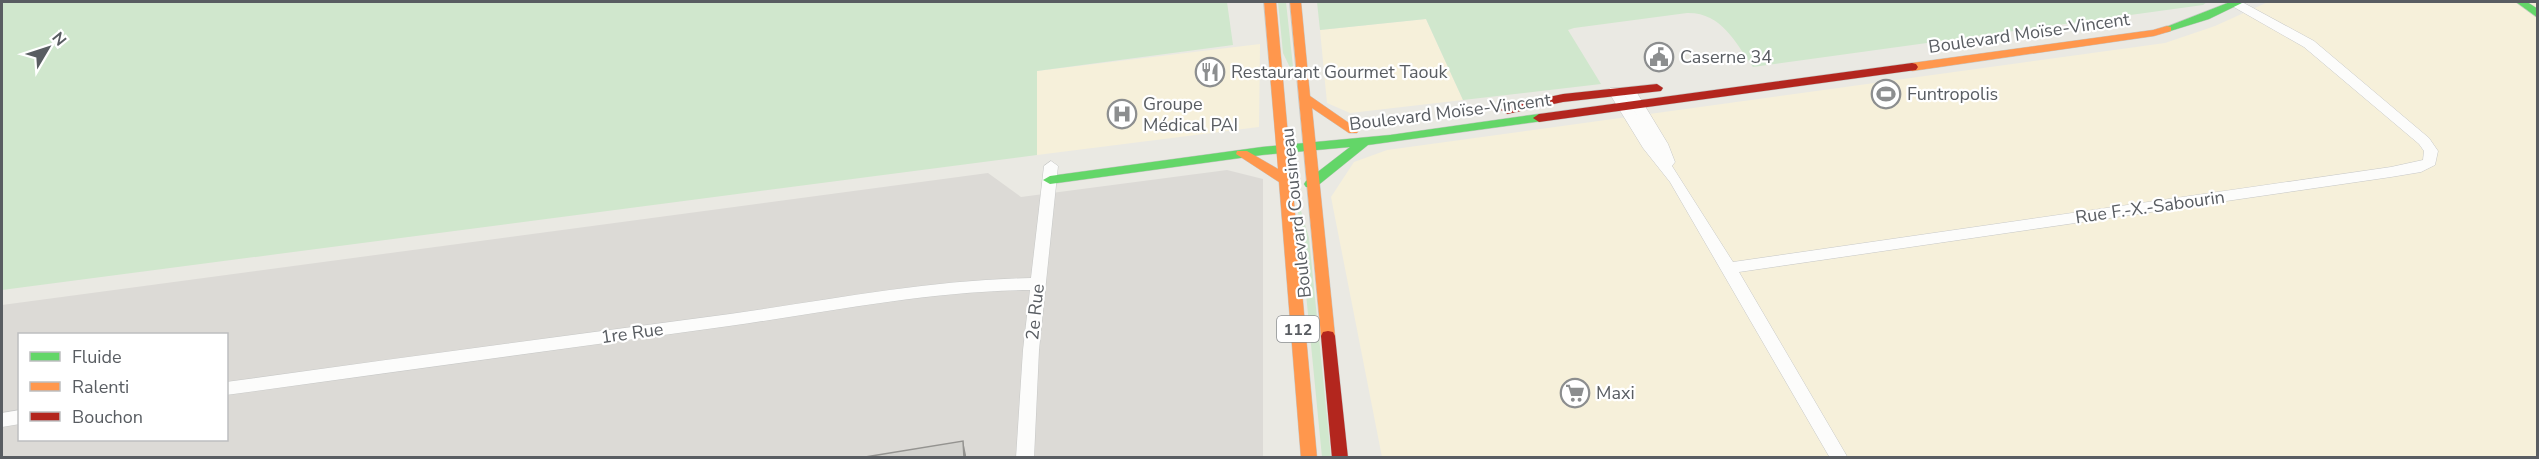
<svg xmlns="http://www.w3.org/2000/svg" width="2539" height="459" viewBox="0 0 2539 459" font-family="'Nunito Sans',sans-serif">
<style>
.commercial{fill:#f6f0da}
.industrial{fill:#dcdad6;fill-rule:evenodd}
.green{fill:#d0e7cd}
.lines{fill:none;stroke-linecap:round;stroke-linejoin:round}
.street-casing{stroke:#c7c8c7;stroke-width:1}
.fast-casing{stroke:#c6c7c5;stroke-width:1}
.slow-casing{stroke:#c6c7c5;stroke-width:1}
.jam-casing{stroke:#c6c7c5;stroke-width:1}
.street{fill:#fcfcfb;fill-rule:evenodd}
.fast{fill:#63d668;fill-rule:evenodd}
.slow{fill:#ff974d;fill-rule:evenodd}
.jam{fill:#b3261e;fill-rule:evenodd}
.shaded-wall{fill:#949390}
.building{fill:#d3d2ce;stroke:#949390;stroke-width:1.5}
.labels{text-anchor:middle;stroke-width:4.5;stroke-linejoin:round;paint-order:stroke}
.shield{fill:#fff;stroke:#8b8e91;stroke-width:1.5}
.shield-label{font-size:16px;font-weight:bold;fill:#595d62}
.street-label{font-size:18px;fill:#595d62;stroke:#fff}
.poi-label{font-size:18px;fill:#595d62;stroke:#fff;text-anchor:start}
</style>
<rect width="100%" height="100%" fill="#eae9e3"/>
<path class="commercial" d="M2268 2H2537V457H1382L1331 197 1354 162 1387 150 2165 43 2215 26Z
M1426 19 1463 100 1350 113 1327 103 1320 30Z
M1260 44 1259 127 1037 155V71Z"/>
<path class="industrial" d="M1227 170 1263 179V457H2V305L988 173 1021 197ZM20 334H226V440H20Z"/>
<path class="green" d="M2 2H1227L1233 45 1037 71V155L2 290Z
M1278 2H1286L1294 76 1283 53Z
M1317 2H2207L2203 5 1753 67C1735 42 1721 12 1687 13L1574 28 1568 30 1601 84 1463 100 1426 19 1320 30Z
M1301 211 1309 238 1331 457H1322L1298 212Z"/>
<g class="lines">
<g class="street-casing">
<path id="street" d="M2231 2H2242L2314 41 2429 138 2438 151 2435 165 2421 172 2391 177 1739 272 1848 458H1830L1670 182 1643 148 1608 91 1610 88H1620L1640 120 1622 91 1624 88H1634L1668 144 1675 162 1672 166 1733 262 2391 167 2423 160 2424 151 2419 144 2304 47 2232 6Z
M1051 161 1058 166 1039 350 1034 458H1016L1023 350 1030 290C928 291 829 312 729 326 561 349 394 372 226 395V382C394 359 562 336 730 314 830 300 929 280 1031 278L1044 166Z
M20 410V424L2 427V413Z"/>
</g>
<g class="fast-casing">
<path id="fast" d="M2230 2H2244L2209 19 2167 32 2161 29Z
M2516 2H2527L2538 9V18Z
M1539 114 1543 115 1545 118 1543 121 1368 145 1316 187H1306L1304 184 1306 181 1350 147 1262 155 1050 184 1043 180 1050 176 1262 147 1390 135Z"/>
</g>
<g class="slow-casing">
<path id="slow" d="M1264 2H1276L1317 458H1301L1279 182 1236 154 1237 151H1247L1278 169Z
M1290 2H1301L1310 96 1359 130 1357 133H1349L1312 108 1335 336 1333 340H1323L1321 336Z
M2167 26 2171 27V31L2154 36 1912 71 1906 67 1912 63 2153 30Z"/>
</g>
<g class="jam-casing">
<path id="jam" d="M1912 63 1916 64 1918 67 1916 70 1539 122 1533 118 1539 114Z
M1657 84 1663 88 1661 91 1563 102 1507 114 1501 110 1507 106 1563 94Z
M1328 331 1333 332 1335 336 1348 458H1332L1321 336 1323 332Z"/>
</g>
<use href="#street" class="street"/>
<use href="#fast" class="fast"/>
<use href="#slow" class="slow"/>
<use href="#jam" class="jam"/>
</g>
<path class="shaded-wall" d="M963 441 966 455V458H964Z"/>
<path class="building" d="M963 441 964 458H859Z"/>
<defs>
<g id="civic-ring" transform="scale(1.5)"><circle r="9.5" fill="#fff" stroke="#8c8e8f" stroke-width="1.5"/><path d="M-.6-6.5H3V-4.5H.6V-3L4-1V1h2V6H-6V1h2V-1L-.6-3ZM-1.2 2.5V6h2.4V2.5Z" fill="#8c8e8f"/></g>
<g id="restaurant-ring" transform="scale(1.5)"><circle r="9.5" fill="#fff" stroke="#8c8e8f" stroke-width="1.5"/><path d="M-5-6h1v4h1v-4h1v4h1v-4h1v5L-1.5 .5V6h-2V.5L-5-1ZM5-6V6H3V1.5H1.5Q1.5-4 5-6Z" fill="#8c8e8f"/></g>
<g id="stadium-ring" transform="scale(1.5)"><circle r="9.5" fill="#fff" stroke="#8c8e8f" stroke-width="1.5"/><path d="M0-5a6.5 5 0 1 0 0 10a6.5 5 0 1 0 0-10ZM-3.5-1.8h7v3.6h-7Z" fill="#8c8e8f"/></g>
<g id="hospital-ring" transform="scale(1.5)"><circle r="9.5" fill="#fff" stroke="#8c8e8f" stroke-width="1.5"/><path d="M-5-5h3v3.5h4V-5h3V5h-3V1.5h-4V5h-3Z" fill="#8c8e8f"/></g>
<g id="supermarket-ring" transform="scale(1.5)"><circle r="9.5" fill="#fff" stroke="#8c8e8f" stroke-width="1.5"/><path d="M-6-5.5h2.5l.6 2H6L4.5 2H-2.5L-4.4-4H-6ZM-1.5 3.2a1.3 1.3 0 1 0 .1 0ZM3 3.2a1.3 1.3 0 1 0 .1 0Z" fill="#8c8e8f"/></g>
</defs>
<g fill-rule="evenodd">
<use href="#civic-ring" x="1659" y="57"/>
<use href="#restaurant-ring" x="1210" y="72"/>
<use href="#stadium-ring" x="1886" y="94"/>
<use href="#hospital-ring" x="1122" y="114"/>
<use href="#supermarket-ring" x="1575" y="393"/>
</g>
<g class="labels">
<rect class="shield" x="1277" y="316" width="42" height="26" rx="4.5"/>
<g class="shield-label">
<text x="1298" y="335">112</text>
</g>
<g class="street-label">
<text transform="translate(2029 33) rotate(-8)" y="6">Boulevard Moïse-Vincent</text>
<text transform="translate(1450 112) rotate(-7)" y="6">Boulevard Moïse-Vincent</text>
<text transform="translate(2150 207) rotate(-8)" y="6">Rue F.-X.-Sabourin</text>
<text transform="translate(1296 213) rotate(-96)" y="6">Boulevard Cousineau</text>
<text transform="translate(1035 312) rotate(-84)" y="6">2e Rue</text>
<text transform="translate(632 333) rotate(-8)" y="6">1re Rue</text>
</g>
<g class="poi-label">
<text x="1680" y="63">Caserne 34</text>
<text x="1231" y="78">Restaurant Gourmet Taouk</text>
<text x="1907" y="100">Funtropolis</text>
<text x="1143" y="110">Groupe<tspan x="1143" dy="21">Médical PAI</tspan></text>
<text x="1596" y="399">Maxi</text>
</g>
</g>
<rect width="2539" height="459" fill="none" stroke="#595d62" stroke-width="6"/>
<rect x="18" y="333" width="210" height="108" fill="#ffffff" stroke="#bdbec0" stroke-width="1.5"/>
<rect x="30" y="352" width="30" height="9" fill="#63d668" stroke="#bdbec0" stroke-width="1.5"/>
<text x="72" y="363" font-size="18" fill="#595d62">Fluide</text>
<rect x="30" y="382" width="30" height="9" fill="#ff974d" stroke="#bdbec0" stroke-width="1.5"/>
<text x="72" y="393" font-size="18" fill="#595d62">Ralenti</text>
<rect x="30" y="412" width="30" height="9" fill="#b3261e" stroke="#bdbec0" stroke-width="1.5"/>
<text x="72" y="423" font-size="18" fill="#595d62">Bouchon</text>
<g transform="translate(48 48) rotate(51)" stroke="#ffffff" stroke-width="4.5" paint-order="stroke">
<path d="M0-4.5L10 22L0 15L-10 22Z" fill="#595d62"/>
<text y="-9" font-size="16" font-weight="bold" text-anchor="middle" fill="#595d62">N</text>
</g>
</svg>
